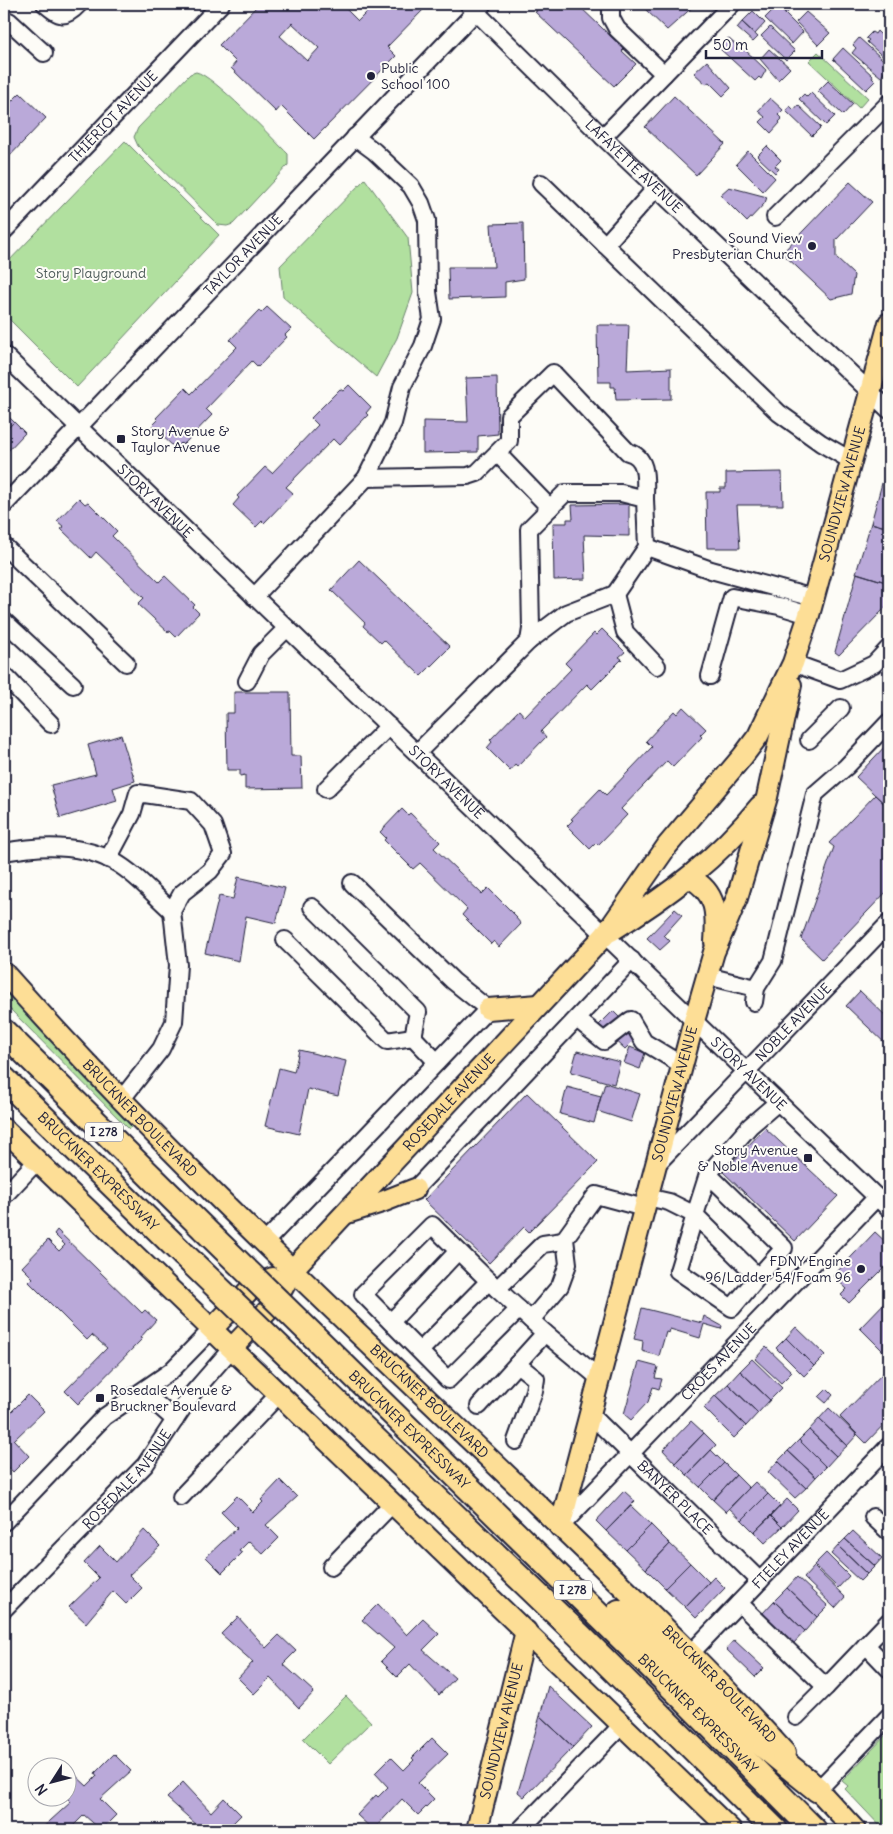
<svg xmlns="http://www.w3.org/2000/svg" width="893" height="1834" viewBox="0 0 893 1834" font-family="Delius,sans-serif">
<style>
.green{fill:#b1e09f;stroke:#6a816d}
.building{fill:#baa9d9;stroke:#22223b;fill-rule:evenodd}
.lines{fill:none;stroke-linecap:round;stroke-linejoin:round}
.minor-casing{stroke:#22223b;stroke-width:20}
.major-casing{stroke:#22223b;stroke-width:24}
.highway-casing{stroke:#22223b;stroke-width:28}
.minor{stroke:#fdfcf7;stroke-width:16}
.major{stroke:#fdde96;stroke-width:20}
.highway{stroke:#fdde96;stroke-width:24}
.highway-bridge-casing{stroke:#22223b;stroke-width:28;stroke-linecap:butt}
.highway-bridge{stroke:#fdde96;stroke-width:24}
.poi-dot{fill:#22223b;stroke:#fdfcf7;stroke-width:2}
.labels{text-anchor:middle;stroke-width:4;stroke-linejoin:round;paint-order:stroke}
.shield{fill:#fdfcf7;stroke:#646373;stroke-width:1}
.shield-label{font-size:12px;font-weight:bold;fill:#22223b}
.poi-label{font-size:14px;fill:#22223b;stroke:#fdfcf7;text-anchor:start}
.street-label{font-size:14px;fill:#22223b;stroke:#fdfcf7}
.park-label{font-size:14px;fill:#4d5b59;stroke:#fdfcf7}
</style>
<rect width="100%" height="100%" fill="#fdfcf7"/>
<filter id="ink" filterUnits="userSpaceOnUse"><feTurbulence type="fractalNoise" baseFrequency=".02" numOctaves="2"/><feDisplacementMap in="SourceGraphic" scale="10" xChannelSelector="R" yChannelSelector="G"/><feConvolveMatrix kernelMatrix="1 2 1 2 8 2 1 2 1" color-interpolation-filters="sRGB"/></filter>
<g filter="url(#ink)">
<path class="green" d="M818 52 868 98 859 108 809 61Z
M196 72C213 75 272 138 288 154V165L233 224 227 226 218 225 138 146 134 137 138 128 190 74Z
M125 141 219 235 77 387 4 314V266Z
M365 179 408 238 413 293 397 338 376 377 283 297 280 266Z
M4 987 133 1125 129 1129 4 1003Z
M346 1696 371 1722 328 1764 303 1739Z
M889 1732V1829L882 1828 845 1789 848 1786 842 1781Z"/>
<path class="building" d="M259 4H341L358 21 375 4H417L423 10 387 47 396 56 314 139 281 106 276 112 231 68 236 62 219 45ZM292 23 319 48 307 61 280 36Z
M529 4H577L624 49 622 51 636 64 614 86 535 12 537 11Z
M650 4H696L667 30 645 9Z
M775 4H793L794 5 786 14Z
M777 6 803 32 792 44 765 18Z
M753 11 765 23 755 34 742 22Z
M806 12 830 33 818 45 796 22Z
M742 22 758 37 753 42 737 28Z
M770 27 795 51 786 60 761 36Z
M877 31 889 43V62L867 42 869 40 866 38 872 32 875 34Z
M728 38 737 46H741L766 70 761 79 759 77 755 81 719 48Z
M859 38 889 65 881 77 852 53 856 48 853 45Z
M843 48 873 76 872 78 875 81 866 90 833 59Z
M769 49 790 68 778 80 760 59Z
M707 61 731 88 723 96 709 82 706 84 694 73Z
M828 81 853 104 843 115 818 91Z
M20 93 46 118 4 162V109Z
M811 93 835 116 826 125 799 99 804 94 807 97Z
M674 96 725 144 696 175 645 127Z
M770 98 783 110 778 115 782 119 779 122 780 123 771 133 760 122 765 117 758 111Z
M798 105 821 127 812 136 786 111 790 106 794 110Z
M767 146 781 160 775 166 779 169 775 173 757 156Z
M748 151 775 178 763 191 736 164Z
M850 182 872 202 836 240V258L854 275 851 294 831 299 782 253Z
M729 187 767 197 765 203 747 222 720 195Z
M523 223 524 279 505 282V297L449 299 448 267H494L491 224Z
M267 307 291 329 285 335 287 337 258 367 252 361 206 409 212 415 183 445 181 443 176 449 152 426 158 420 156 418 185 388 191 394 237 347 230 340 259 310 261 313Z
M597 325H629L627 370 671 368V399L616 400 615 387H611V382H598Z
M497 377 498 434 478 436V452L423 453V421L468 422 466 378Z
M349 385 371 407 366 413 368 415 339 445 333 439 286 487 293 493 264 523 262 521 256 527 233 505 239 498 237 496 265 467 272 473 318 425 311 418 340 389 343 391Z
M4 412 14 422 4 432Z
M14 422 25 433 4 455V432Z
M889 458V528L871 523Z
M782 472 783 505H737L740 548H707L706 492H720V488H726V473Z
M79 498 85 504 88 502 117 531 112 536 159 582 165 576 195 605 193 607 199 613 176 637 170 631 168 632 138 604 144 598 96 552 91 558 61 529 64 527 57 521Z
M629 504V536L584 535 586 579 554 580 553 523H567V519H573L572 505Z
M871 523 889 528V583L856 573Z
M359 560 450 647 421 676 384 640 381 643 363 626 365 623 331 590Z
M857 573 889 583V596L886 607 839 655 835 652Z
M602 629 625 652 619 657 622 659 592 689 587 684 541 731 546 737 517 767 515 765 510 771 487 748 492 742 490 740 519 710 525 717 571 669 565 663 594 633 596 635Z
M234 692H290L291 756H301L302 788 245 789V775L240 776V770H227L226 713H234Z
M683 707 706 729 700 735 702 737 673 767 667 761 621 809 627 815 598 845 596 843 590 849 567 826 573 820 571 819 600 789 606 795 652 747 646 741 674 711 677 714Z
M121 735 135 781 113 788 117 801 60 818 51 785 96 774 88 745Z
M889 742V808L856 777Z
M875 795 889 808V889L822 959 801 939 834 847 829 843Z
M402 809 408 815 410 813 440 842 434 848 482 894 488 888 517 917 516 918 521 924 499 947 494 941 491 944 462 915 467 909 420 863 413 869 384 840 386 838 380 832Z
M238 877 285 888 276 923 246 916 239 961 205 953 219 896 233 899Z
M675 909 682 915 664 935 670 941 660 950 647 938Z
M860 991 889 1019V1047L846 1006Z
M613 1011 638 1036 625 1049 599 1025Z
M630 1047 645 1053 640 1069 624 1063Z
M299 1050 346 1061 338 1096 308 1089 299 1134 265 1126 279 1068 294 1072Z
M577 1051 620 1062 614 1084 571 1072Z
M605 1083 640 1094 631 1122 597 1111Z
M567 1087 601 1096 594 1123 560 1114Z
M527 1093 598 1162 529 1232 524 1227 489 1263 424 1200Z
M765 1128 838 1196 795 1241 723 1172Z
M57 1230 142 1313 145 1310 156 1320 140 1338 142 1339 78 1404 65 1391 107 1348 92 1335 87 1340 29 1282 33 1278 22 1267 48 1240 59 1251 65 1245 54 1234Z
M875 1232 889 1245V1263L849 1303 841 1295 847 1289 833 1276Z
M889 1298V1357L860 1328Z
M642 1308 702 1323 704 1316 722 1326 721 1329 704 1324 700 1338 670 1329 669 1333 666 1332 659 1356 642 1351 643 1341 634 1339Z
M796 1327 825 1355 814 1366 786 1338Z
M786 1338 814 1366 804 1376 776 1348Z
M766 1347 792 1372 781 1383 755 1359Z
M752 1359 782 1388 770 1400 740 1371Z
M639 1362 658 1367 655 1378 662 1379 659 1389 653 1387 648 1402 631 1420 624 1414Z
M889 1367V1419L866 1443 840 1417Z
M740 1371 770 1400 758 1413 728 1384Z
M728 1384 758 1413 746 1426 715 1396Z
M827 1389 833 1395 826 1403 819 1397Z
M28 1395 44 1411 14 1440 29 1456 13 1472 4 1462V1423L11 1416 9 1414Z
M715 1396 746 1426 734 1438 704 1408Z
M829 1408 857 1435 847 1446 819 1419Z
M819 1419 847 1446 836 1456 809 1430Z
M691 1421 704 1433 675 1463 663 1450Z
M809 1430 836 1456 826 1467 799 1440Z
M704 1433 716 1445 687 1475 675 1463Z
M799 1440 826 1467 816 1477 788 1451Z
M711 1450 724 1463 700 1487 687 1475Z
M788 1451 816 1477 806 1488 778 1461Z
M778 1461 806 1488 795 1498 768 1472Z
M724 1463 736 1475 713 1500 700 1487Z
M736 1475 749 1488 726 1512 713 1500Z
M280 1480 297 1497 266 1525 279 1538 263 1554 249 1541 239 1551 242 1553 222 1573 206 1557 237 1528 221 1512 237 1496 253 1512 263 1502 261 1500Z
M755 1482 768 1494 742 1520 729 1508Z
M624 1491 635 1501 606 1531 596 1521Z
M768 1494 780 1506 754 1532 742 1520Z
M787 1499 798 1510 782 1527 771 1516Z
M631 1506 651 1525 626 1550 606 1531Z
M771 1516 782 1527 765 1543 754 1532Z
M651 1525 670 1544 646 1569 626 1550Z
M144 1530 160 1546 129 1575 142 1588 126 1604 113 1591 86 1623 69 1607 99 1578 84 1563 100 1546 116 1562Z
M853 1531 882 1558 875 1566 845 1539Z
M845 1539 875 1566 867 1574 838 1546Z
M670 1544 690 1563 665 1588 646 1569Z
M838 1546 867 1574 860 1581 831 1554Z
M826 1553 849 1576 838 1588 814 1565Z
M690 1563 709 1582 685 1607 665 1588Z
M814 1567 845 1597 835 1608 804 1578Z
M714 1577 725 1588 696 1618 685 1607Z
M797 1577 828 1606 817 1617 787 1588Z
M787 1588 817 1617 805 1631 774 1601Z
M774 1601 805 1631 793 1644 762 1614Z
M378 1604 407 1635 423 1619 439 1634 423 1650 455 1678 439 1695 410 1664 397 1677 381 1661 394 1648 362 1620Z
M238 1617 266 1648 279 1635 296 1651 283 1664 314 1692 299 1708 270 1678 254 1694 238 1678 253 1662 221 1634Z
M734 1640 764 1668 755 1677 726 1649Z
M548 1686 592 1727 573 1747 540 1716Z
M540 1716 573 1747 524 1797 518 1792Z
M432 1738 448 1754 418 1783 434 1799 418 1815 402 1799 373 1830 357 1815 376 1795 378 1797 388 1787 375 1773 391 1757 404 1770 414 1760 412 1758Z
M114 1754 131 1771 100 1799 116 1815 101 1830 84 1815 73 1826 76 1828 73 1830H40L71 1802 65 1796H68V1778L73 1773 87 1786 97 1776 95 1773Z
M183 1782 211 1812 224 1798 241 1815 228 1828 231 1830H194L198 1826 167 1798Z
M640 1824 646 1830H634Z"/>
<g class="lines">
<g class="minor-casing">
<g id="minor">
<path d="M45 4C60 17 65 19 79 4"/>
<path id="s1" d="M468 4 603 137 889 410"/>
<path d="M611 4V18L617 29 664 74"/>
<path d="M4 27 9 21 44 53"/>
<path d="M603 137 732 4"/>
<path d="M541 183 779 413 821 443 852 461"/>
<path d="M775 217 889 103"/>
<path id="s2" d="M4 231 221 4"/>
<path d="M605 245 656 188"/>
<path id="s3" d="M4 355 889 1209"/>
<path d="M498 454 550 508"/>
<path d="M366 478 468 476 477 473 509 441V416L553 373 628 452C649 457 645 482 645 499"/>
<path id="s4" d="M4 505 483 4"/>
<path d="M4 546 126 663"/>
<path d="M647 547 711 570 813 598"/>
<path d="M254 597 366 478 393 423 402 387 423 346 432 319 428 292 427 220 421 203 411 186 374 151 355 137"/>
<path d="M4 621 73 685"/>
<path d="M529 641 566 613 615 594 625 632 657 666"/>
<path d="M793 663 840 680 874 664 889 648"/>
<path d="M4 675 51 724"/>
<path d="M710 676 732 597 779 606 809 615"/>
<path d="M247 681 261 654 287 628"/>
<path d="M809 740 841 708"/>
<path d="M417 753 529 641 531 629 529 529 565 493H621L645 499 647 547 615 594"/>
<path d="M326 789 389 726"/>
<path d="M4 852C40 845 79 843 113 861 135 873 154 895 172 911"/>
<path d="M108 859 132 814 138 793 191 801 213 825 223 854 210 871 182 893 172 911 178 965 174 1022 161 1049 121 1100"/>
<path d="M312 907 418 1012 413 1037"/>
<path d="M285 940 387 1041 413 1037 437 1062"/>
<path d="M707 976 756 988"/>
<path d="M754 1002 756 988 773 961 815 794 846 767 889 722"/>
<path d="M577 1019 604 1041 631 1020 644 1042 682 1065"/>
<path id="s5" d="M656 1165 889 923"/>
<path d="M708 1174 784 1248 758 1277"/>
<path d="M415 1189 632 960"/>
<path d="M4 1196 37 1161"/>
<path d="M647 1197 669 1202 695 1215 678 1271 732 1308 758 1277 695 1215 708 1174 750 1126 778 1102"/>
<path d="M265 1242 488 1009 453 981 352 883"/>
<path d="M519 1309 448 1380 363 1294 432 1225 497 1289 543 1244 563 1241 596 1195 644 1208"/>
<path d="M531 1320 560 1286 568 1264 565 1239"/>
<path d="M391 1322 458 1251"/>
<path d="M545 1333 598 1377"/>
<path d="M420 1351 489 1281"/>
<path d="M143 1392 175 1420"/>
<path d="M479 1406 545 1333 497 1289"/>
<path id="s6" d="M590 1414 760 1581"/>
<path d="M516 1441 534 1391 536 1379 517 1364"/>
<path d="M181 1497 279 1394"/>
<path d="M873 1517 889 1532"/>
<path d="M4 1522 104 1417 171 1371 212 1329"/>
<path id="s7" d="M560 1527 877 1197"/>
<path d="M331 1567 393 1503"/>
<path d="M739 1603 826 1687 889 1621"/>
<path id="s8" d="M4 1609 145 1465 192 1394 232 1348"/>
<path d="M866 1645 889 1669"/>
<path id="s9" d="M691 1653 889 1446"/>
<path d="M796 1717 826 1687"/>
<path d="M818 1790 889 1716"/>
<path d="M520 1830 623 1724"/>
</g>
</g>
<g class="major-casing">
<g id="major">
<path d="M690 878C717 892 717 914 715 942"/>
<path d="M611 931C668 896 718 858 760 806"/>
<path id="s10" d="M4 973C171 1161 357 1331 538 1505 622 1586 707 1666 785 1753"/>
<path d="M488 1009 539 1005"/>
<path d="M4 1129 731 1830"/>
<path d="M347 1213 382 1202 415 1189"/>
<path d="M212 1329 254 1285 273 1278"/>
<path id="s11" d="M232 1348 274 1304 293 1269 605 935 667 846 743 756 758 736 793 663 809 615 889 323"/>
<path id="s12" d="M560 1527 694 1021 714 952 737 898 767 797 791 685"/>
<path d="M807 1778 855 1830"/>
<path id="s13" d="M477 1830 526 1631"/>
</g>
</g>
<g class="highway-casing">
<g id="highway">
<path d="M4 1032 205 1230"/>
<path id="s14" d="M4 1079 183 1254"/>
<path id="s15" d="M330 1352 680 1695 814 1830"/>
<path d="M307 1374 579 1635 775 1830"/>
<path d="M619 1612 738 1725 818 1790"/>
</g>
</g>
<use href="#minor" class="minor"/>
<use href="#major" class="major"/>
<use href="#highway" class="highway"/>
<g class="highway-bridge-casing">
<path id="highway-bridge" d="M205 1230 330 1352
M183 1254 307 1374"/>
</g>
<use href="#highway-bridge" class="highway-bridge"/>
</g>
</g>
<g class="poi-dot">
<circle cx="371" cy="76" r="5"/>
<circle cx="812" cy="246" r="5"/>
<rect x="116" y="434" width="10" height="10" rx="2.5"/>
<rect x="803" y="1153" width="10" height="10" rx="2.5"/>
<circle cx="861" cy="1269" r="5"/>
<rect x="95" y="1393" width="10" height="10" rx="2.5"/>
</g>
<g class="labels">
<g class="shield">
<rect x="85" y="1122.5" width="38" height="19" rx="4"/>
<rect x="554" y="1580.5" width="38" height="19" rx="4"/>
</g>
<g class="shield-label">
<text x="104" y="1136">I 278</text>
<text x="573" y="1594">I 278</text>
</g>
<g class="poi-label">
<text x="381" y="73">Public<tspan x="381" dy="16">School 100</tspan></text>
<text x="802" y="243" text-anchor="end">Sound View<tspan x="802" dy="16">Presbyterian Church</tspan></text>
<text x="131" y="436">Story Avenue &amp;<tspan x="131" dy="16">Taylor Avenue</tspan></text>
<text x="798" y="1155" text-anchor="end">Story Avenue<tspan x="798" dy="16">&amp; Noble Avenue</tspan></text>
<text x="851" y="1266" text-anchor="end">FDNY Engine<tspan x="851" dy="16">96/Ladder 54/Foam 96</tspan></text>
<text x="110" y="1395">Rosedale Avenue &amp;<tspan x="110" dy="16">Bruckner Boulevard</tspan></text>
</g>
<g class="street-label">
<text dy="5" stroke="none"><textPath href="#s2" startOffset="158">THIERIOT AVENUE</textPath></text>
<text dy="5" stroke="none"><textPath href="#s1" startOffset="232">LAFAYETTE AVENUE</textPath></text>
<text dy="5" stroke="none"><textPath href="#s4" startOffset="346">TAYLOR AVENUE</textPath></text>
<text dy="5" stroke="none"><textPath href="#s11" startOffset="1066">SOUNDVIEW AVENUE</textPath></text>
<text dy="5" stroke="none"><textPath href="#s3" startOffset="210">STORY AVENUE</textPath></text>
<text dy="5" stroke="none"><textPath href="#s3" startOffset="615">STORY AVENUE</textPath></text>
<text dy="5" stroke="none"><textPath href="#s5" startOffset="198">NOBLE AVENUE</textPath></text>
<text dy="5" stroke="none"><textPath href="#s3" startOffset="1035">STORY AVENUE</textPath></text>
<text dy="5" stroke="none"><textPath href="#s12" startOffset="448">SOUNDVIEW AVENUE</textPath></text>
<text dy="5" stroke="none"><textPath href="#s11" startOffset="329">ROSEDALE AVENUE</textPath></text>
<text dy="5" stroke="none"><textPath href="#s10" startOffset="199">BRUCKNER BOULEVARD</textPath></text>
<text dy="5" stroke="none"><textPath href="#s14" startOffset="132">BRUCKNER EXPRESSWAY</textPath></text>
<text dy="5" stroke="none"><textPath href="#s7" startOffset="229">CROES AVENUE</textPath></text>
<text dy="5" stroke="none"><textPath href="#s10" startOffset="604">BRUCKNER BOULEVARD</textPath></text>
<text dy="5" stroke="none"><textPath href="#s15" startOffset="111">BRUCKNER EXPRESSWAY</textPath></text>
<text dy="5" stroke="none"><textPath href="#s8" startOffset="179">ROSEDALE AVENUE</textPath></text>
<text dy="5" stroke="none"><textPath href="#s6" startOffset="119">BANYER PLACE</textPath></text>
<text dy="5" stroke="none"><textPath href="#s9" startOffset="144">FTELEY AVENUE</textPath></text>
<text dy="5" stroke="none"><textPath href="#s10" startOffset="1009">BRUCKNER BOULEVARD</textPath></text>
<text dy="5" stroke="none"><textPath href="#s15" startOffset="516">BRUCKNER EXPRESSWAY</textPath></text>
<text dy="5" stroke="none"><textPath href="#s13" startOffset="102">SOUNDVIEW AVENUE</textPath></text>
</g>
<g class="park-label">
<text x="91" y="278">Story Playground</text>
</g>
</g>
<rect width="893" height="1834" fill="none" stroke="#fdfcf7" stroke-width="20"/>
<rect x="10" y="10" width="873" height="1814" fill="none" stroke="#22223b" stroke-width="2" filter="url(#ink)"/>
<g transform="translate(52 1782) rotate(234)"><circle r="24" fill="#fdfcf7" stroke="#a5a5ac"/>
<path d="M0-4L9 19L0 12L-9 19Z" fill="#22223b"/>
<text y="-8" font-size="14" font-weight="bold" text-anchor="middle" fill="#22223b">N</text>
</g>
<path d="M706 50v8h116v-8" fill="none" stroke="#22223b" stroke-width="2.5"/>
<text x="713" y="50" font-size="15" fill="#22223b" stroke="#fdfcf7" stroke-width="4" paint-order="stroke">50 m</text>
</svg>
